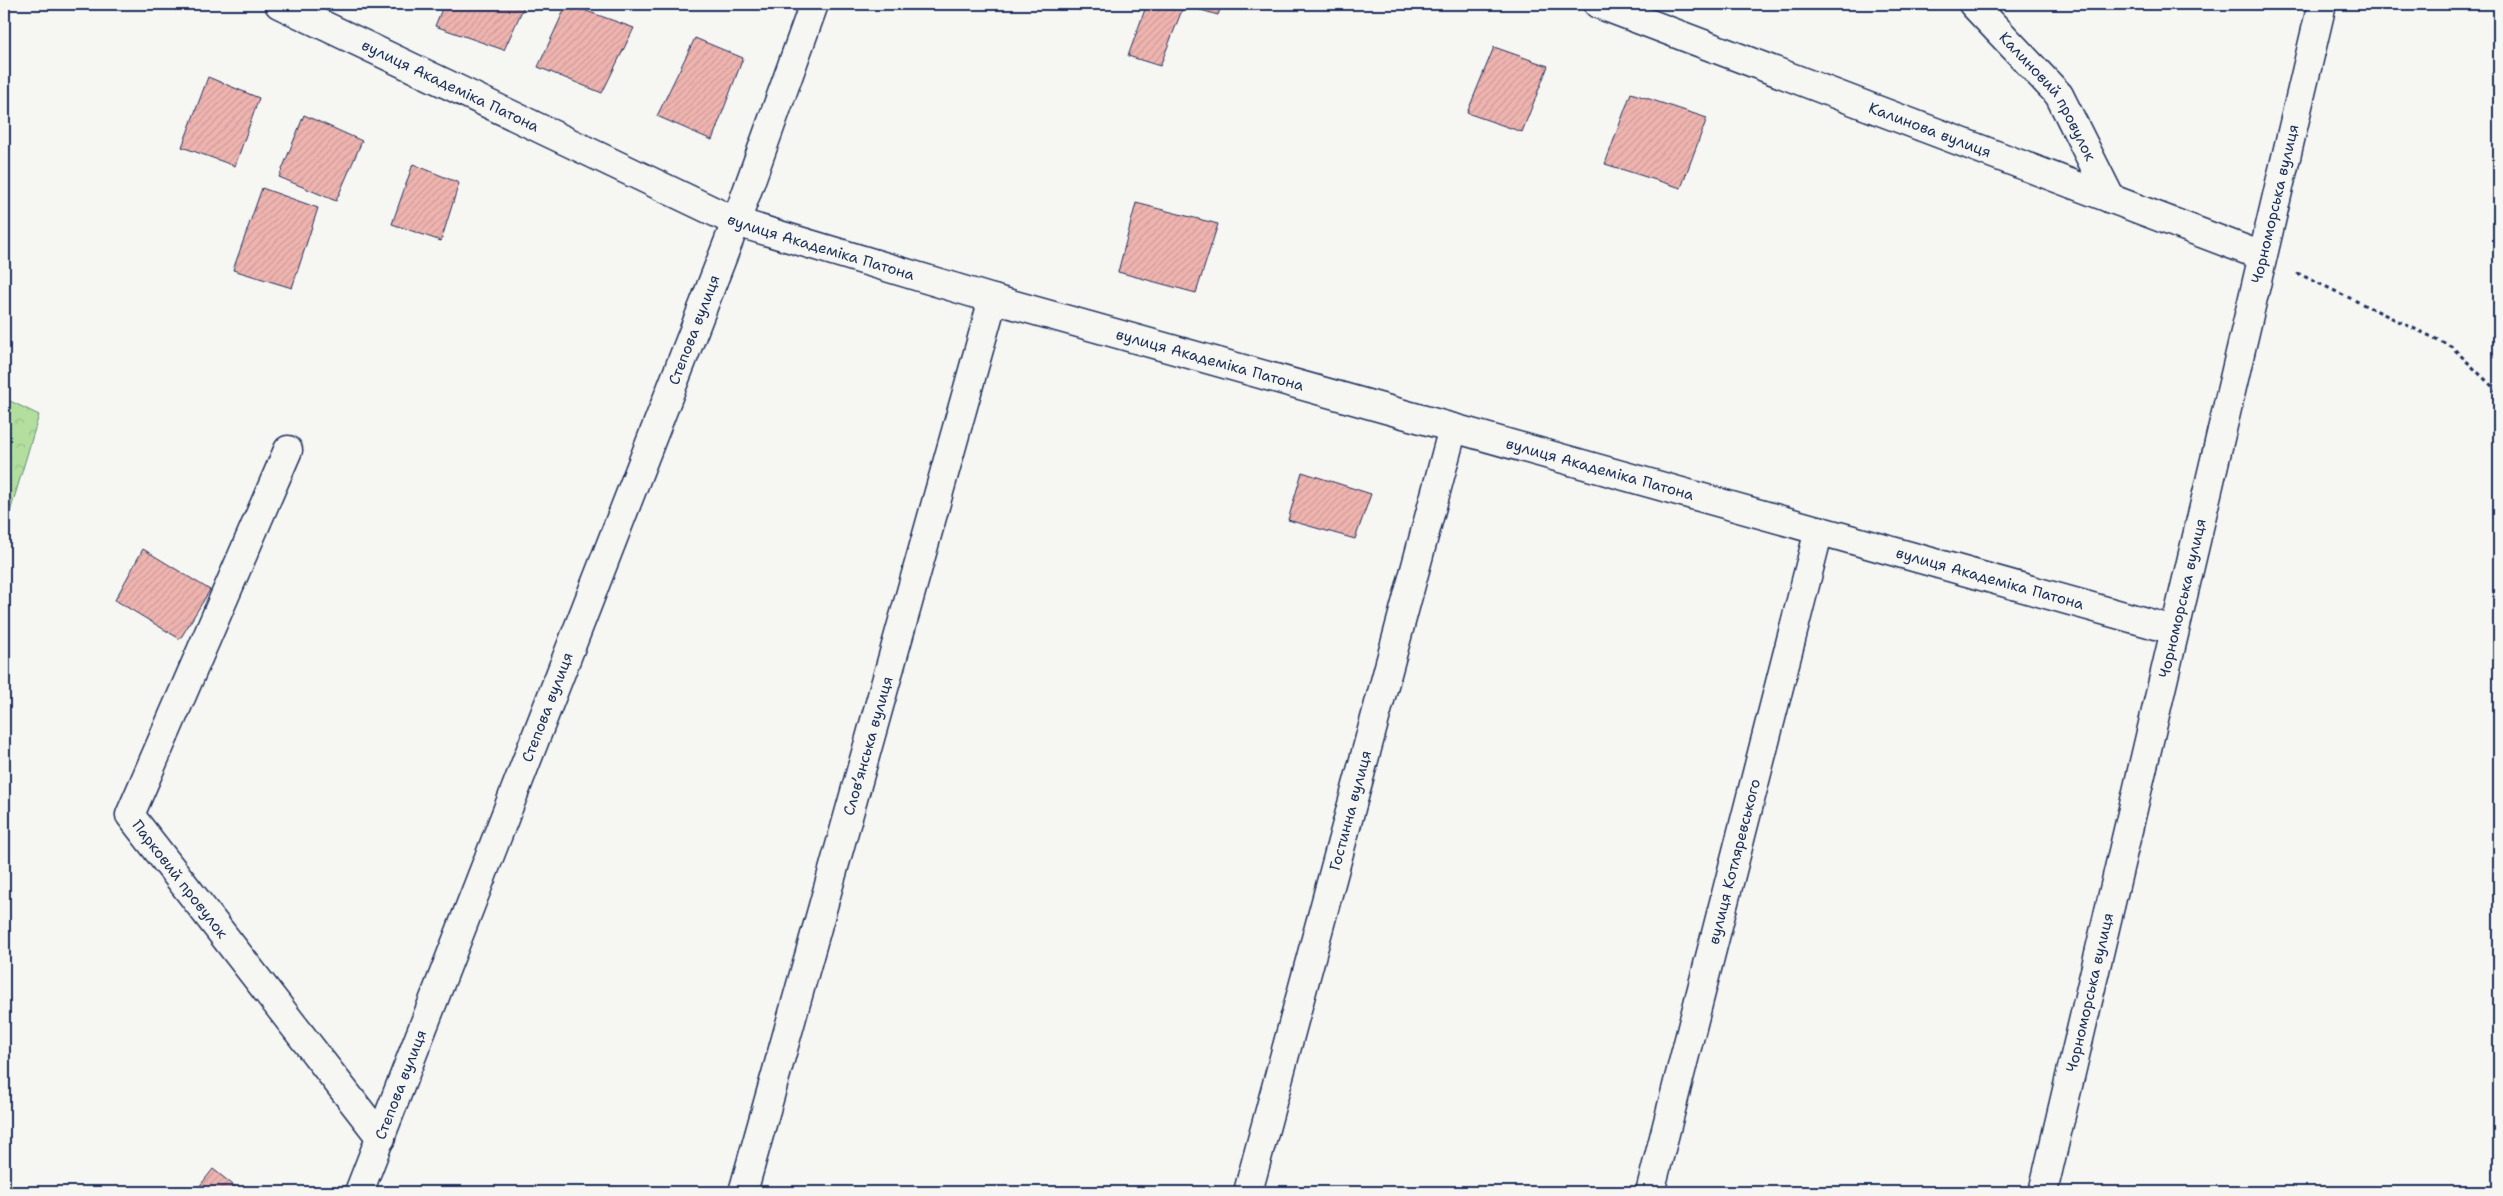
<svg xmlns="http://www.w3.org/2000/svg" width="2503" height="1196" viewBox="0 0 2503 1196" font-family="'Shantell Sans',sans-serif">
<style>
.forest{fill:url(#forest-crowns);stroke:#66877e}
.building{fill:url(#building-hatch);stroke:#1b2f5e}
.lines{fill:none;stroke-linecap:round;stroke-linejoin:round}
.minor-casing{stroke:#1b2f5e;stroke-width:31}
.path{stroke:#1b2f5e;stroke-width:3;stroke-dasharray:4 4;stroke-linecap:butt}
.minor{stroke:#f6f6f2;stroke-width:28}
.labels{text-anchor:middle;stroke-width:5;stroke-linejoin:round;paint-order:stroke}
.street-label{font-size:15px;fill:#1b2f5e;stroke:#f6f6f2}
</style>
<defs>
<pattern id="forest-crowns" width="20" height="18" patternUnits="userSpaceOnUse" patternTransform="scale(1.25)"><rect width="20" height="18" fill="#b2df9d"/><path d="M2 6a3 3 0 1 1 6 0M12 15a3 3 0 1 1 6 0" fill="none" stroke="#98c08a"/></pattern>
<pattern id="building-hatch" width="6" height="6" patternUnits="userSpaceOnUse" patternTransform="scale(1.25)"><rect width="6" height="6" fill="#efb4af"/><path d="M-1 1l2-2M0 6l6-6M5 7l2-2" fill="none" stroke="#cc9b99"/></pattern>
</defs>
<rect width="100%" height="100%" fill="#f6f6f2"/>
<filter id="ink" filterUnits="userSpaceOnUse"><feTurbulence type="fractalNoise" baseFrequency=".02" numOctaves="2"/><feDisplacementMap in="SourceGraphic" scale="10" xChannelSelector="R" yChannelSelector="G"/><feConvolveMatrix kernelMatrix="1 2 1 2 8 2 1 2 1" color-interpolation-filters="sRGB"/></filter>
<g filter="url(#ink)">
<path class="forest" d="M4 398 39 415 4 532Z"/>
<path class="building" d="M444 4H525L504 50 435 26Z
M567 4 634 28 602 93 538 67Z
M1147 4H1222L1218 15 1184 5 1160 66 1128 56Z
M695 38 743 58 712 140 657 116Z
M1494 47 1548 66 1522 132 1467 113Z
M208 77 259 98 235 166 182 147Z
M1631 93 1707 118 1681 188 1605 164Z
M304 115 362 141 336 201 279 177Z
M413 164 459 183 441 241 392 224Z
M262 188 318 208 292 288 233 270Z
M1136 203 1218 224 1196 293 1118 272Z
M1302 472 1371 494 1355 539 1288 520Z
M143 549 210 590 180 639 115 600Z
M213 1169 242 1192H195Z"/>
<g class="lines">
<g class="minor-casing">
<g id="minor">
<path id="s1" d="M279 4 736 222 993 299 2174 630"/>
<path id="s2" d="M1598 4 2262 256"/>
<path id="s3" d="M1973 4 2059 95 2111 199"/>
<path id="s4" d="M288 450 130 815 381 1138"/>
<path id="s5" d="M359 1192 736 222 814 4"/>
<path d="M743 1192 993 299"/>
<path id="s6" d="M1248 1192 1453 428"/>
<path id="s7" d="M1650 1192 1819 530"/>
<path id="s8" d="M2043 1192 2322 4"/>
</g>
</g>
<path class="path" d="M2297 273 2451 346 2499 393"/>
<use href="#minor" class="minor"/>
</g>
</g>
<g class="labels">
<g class="street-label">
<text dy="5" stroke="none"><textPath href="#s1" startOffset="190">вулиця Академіка Патона</textPath></text>
<text dy="5" stroke="none"><textPath href="#s3" startOffset="120">Калиновий провулок</textPath></text>
<text dy="5" stroke="none"><textPath href="#s2" startOffset="355">Калинова вулиця</textPath></text>
<text dy="5" stroke="none"><textPath href="#s8" startOffset="1015">Чорноморська вулиця</textPath></text>
<text dy="5" stroke="none"><textPath href="#s1" startOffset="595">вулиця Академіка Патона</textPath></text>
<text dy="5" stroke="none"><textPath href="#s5" startOffset="925">Степова вулиця</textPath></text>
<text dy="5" stroke="none"><textPath href="#s1" startOffset="1000">вулиця Академіка Патона</textPath></text>
<text dy="5" stroke="none"><textPath href="#s1" startOffset="1405">вулиця Академіка Патона</textPath></text>
<text dy="5" stroke="none"><textPath href="#s1" startOffset="1810">вулиця Академіка Патона</textPath></text>
<text dy="5" stroke="none"><textPath href="#s8" startOffset="610">Чорноморська вулиця</textPath></text>
<text dy="5" stroke="none"><textPath href="#s5" startOffset="520">Степова вулиця</textPath></text>
<text transform="translate(868 746) rotate(-74)" y="5">Словʼянська вулиця</text>
<text dy="5" stroke="none"><textPath href="#s6" startOffset="395">Гостинна вулиця</textPath></text>
<text dy="5" stroke="none"><textPath href="#s7" startOffset="341">вулиця Котляревського</textPath></text>
<text dy="5" stroke="none"><textPath href="#s4" startOffset="479">Парковий провулок</textPath></text>
<text dy="5" stroke="none"><textPath href="#s8" startOffset="205">Чорноморська вулиця</textPath></text>
<text dy="5" stroke="none"><textPath href="#s5" startOffset="115">Степова вулиця</textPath></text>
</g>
</g>
<rect width="2503" height="1196" fill="none" stroke="#f6f6f2" stroke-width="20"/>
<rect x="10" y="10" width="2483" height="1176" fill="none" stroke="#1b2f5e" stroke-width="2" filter="url(#ink)"/>
</svg>
